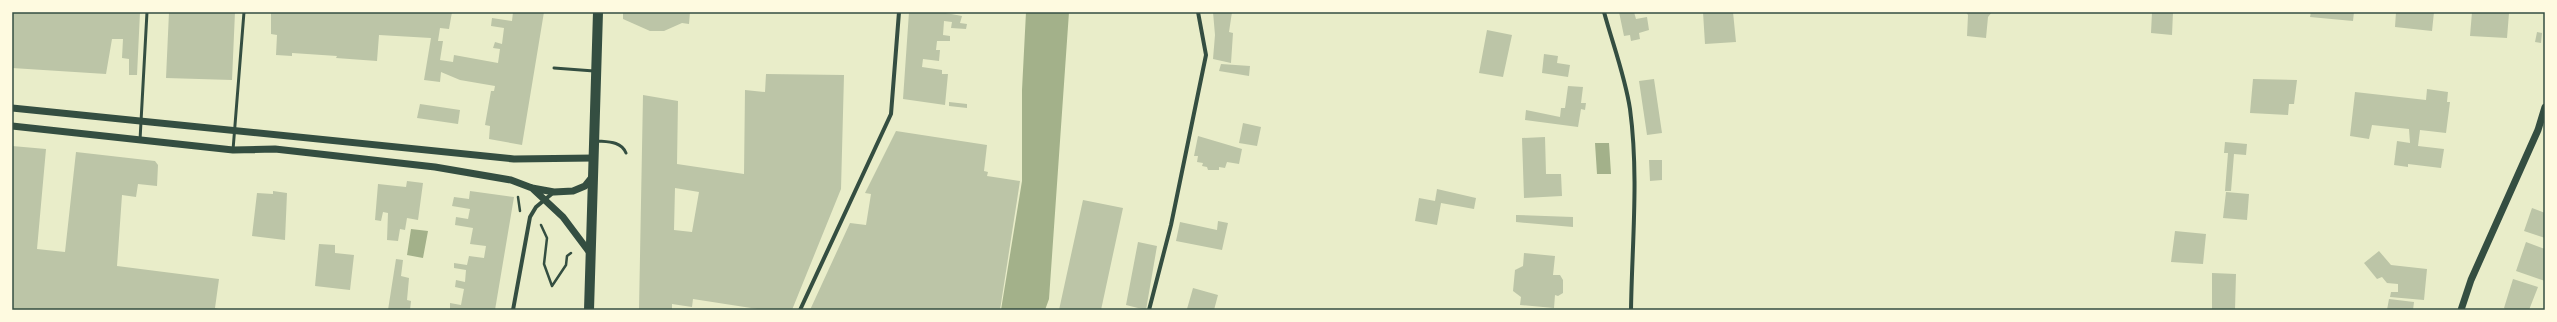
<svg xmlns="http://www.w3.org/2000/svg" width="2557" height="322" viewBox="0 0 2557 322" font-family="Cabin,sans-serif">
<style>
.water{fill:#a3b18a}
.building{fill:#bcc5a7;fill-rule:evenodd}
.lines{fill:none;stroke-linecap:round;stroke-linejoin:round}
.path{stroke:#344e41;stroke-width:2.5}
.service{stroke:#344e41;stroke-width:3}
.minor{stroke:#344e41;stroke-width:4}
.tertiary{stroke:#344e41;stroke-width:7}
.primary{stroke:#344e41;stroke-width:10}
.neatline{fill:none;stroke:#344e41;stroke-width:1.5}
</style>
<rect width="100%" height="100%" fill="#e9edc9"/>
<path class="water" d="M1026 12H1069L1049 299 1045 310H1001L1022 181V90Z
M1595 143H1609L1611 174H1597Z
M411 229 428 231 423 258 407 255Z"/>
<path class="building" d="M12 12H140L137 75H129V59L122 58 123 39H112L106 74 12 68Z
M169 12H235L232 80 166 78Z
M271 12H452L449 29 440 28 438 41H443L440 60 453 62 454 55 498 63 500 49 493 48 495 42 502 44 504 28 491 26 492 18 512 21 513 12H544L522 145 489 139 490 126 485 125 491 91H494L495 86 460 80 441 72 440 82 424 80 431 38 379 35 377 61 336 58 337 56 292 53V56L276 55 277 35 271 34Z
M623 12H690L689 24 682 23 664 31H650L623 19Z
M909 12H940L962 16 960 23 967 24 966 29 951 28 952 22 944 21 943 35 950 36V41H937L936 50H940L939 61 923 59 922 67 942 70V74H948L945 105 903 99Z
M1213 12H1232L1229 32 1233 33 1231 63 1213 59 1215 35Z
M1619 12H1634L1636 19 1647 17 1649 30 1639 33 1640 39 1631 41 1630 35 1624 36Z
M1703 12H1733L1736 42 1705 44Z
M1966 12H1992L1988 17 1986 38 1967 36 1968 15Z
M2152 12H2173L2172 35 2151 33Z
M2311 12H2354L2353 21 2310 17Z
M2396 12H2434L2432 31 2395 27Z
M2472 12 2509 13 2507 38 2470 36Z
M1487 30 1512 35 1503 77 1479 73Z
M2537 32 2542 33 2541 43 2535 42Z
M1544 54 1558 56 1557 63 1570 65 1568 77 1542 73Z
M1221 64 1250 66 1249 76 1219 71Z
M766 74 844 75 841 189 792 310H764L693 299 692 307 672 304V310H639L643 95 678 101 677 164 744 174 745 90 765 92ZM675 188 699 192 692 232 674 230Z
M1654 79 1662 133 1647 135 1639 81Z
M2253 79 2297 80 2294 104H2289L2288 115 2250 113Z
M1568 86 1583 87 1581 103H1586L1585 110 1581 109 1578 127 1525 120 1526 110 1560 117 1561 108H1565Z
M2427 89 2448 92 2447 102H2450L2446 133 2420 130 2418 146 2444 149 2441 168 2408 164V167L2394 165 2397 141 2410 143 2409 129 2372 125 2369 139 2350 136 2355 92 2426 100Z
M949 102 967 104V108L949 106Z
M420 104 460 110 458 124 417 118Z
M1243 123 1261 127 1257 146 1239 143Z
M896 131 987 145 984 171 988 172 987 176 1020 181 1000 310H810L850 223 866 225 871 194 865 193Z
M1198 136 1242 149 1239 164 1227 162 1225 168 1219 167V170H1208L1207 167 1202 166 1203 163 1197 162 1198 156H1194Z
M1545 137 1546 174H1561L1562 196 1524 198 1522 138Z
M2225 142 2247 144 2246 155 2234 154 2231 191H2225L2228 153H2224Z
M12 146 46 149 37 249 65 252 76 152 155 161 158 165 157 186 138 184 136 197 122 195 117 266 219 279 215 308 222 310H12Z
M1649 160H1662V180L1650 181Z
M407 181 423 183 418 220 407 218 405 230 400 229 398 241 387 240 388 213 383 212 381 221 375 220 378 184 406 187Z
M1437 189 1476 198 1474 209 1441 203 1437 225 1415 221 1419 198 1435 201Z
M273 191 287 193 285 240 252 236 257 193 273 194Z
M470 191 514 197 495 310H450V303L461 305 464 289 455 287 456 280 465 282 466 270 454 268V263L467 265 469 256 484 258 486 246 470 244 473 228 455 225 456 217 468 219 470 209 452 206 454 197 469 199Z
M2226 192 2249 194 2247 220 2223 218Z
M1083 200 1123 208 1101 310H1059Z
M2532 208 2545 213V238L2524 231Z
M1516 215 1573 217V227L1516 222Z
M1218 221 1228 223 1222 250 1176 241 1180 222 1217 230Z
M2175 231 2206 234 2203 264 2171 262Z
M1138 242 1157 246 1146 310 1126 305Z
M2526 242 2545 249V281L2516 271Z
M319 244 335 245V253L354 255 350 290 315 286Z
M2379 251 2391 265 2427 269 2424 300 2390 297 2391 292H2398V284L2387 283 2382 277 2377 279 2364 263Z
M1524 253 1555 256 1553 275H1560L1563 280V293L1558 296 1555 295 1554 308 1520 305 1521 297 1513 291 1515 270 1523 266Z
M396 259 403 260 401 276 409 278 407 300 411 301 410 310H388Z
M2212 273 2236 274 2235 310H2212Z
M2513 279 2538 287 2529 310H2506L2504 308Z
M1193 288 1218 295 1214 310H1184L1187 309Z
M2389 299 2414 302 2413 310H2387Z"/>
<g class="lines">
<path class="path" d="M518 197 520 211
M541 225 547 238 544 264 552 286 566 265 567 256 571 253"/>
<path class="service" d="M554 68 594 71
M140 140 147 12
M597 141C608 142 621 141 626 153
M233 150 244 12"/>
<path class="minor" d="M1604 12C1613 45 1625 76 1630 109 1639 176 1632 243 1631 310
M513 310 530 217 536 207 554 192
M800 310 891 114 899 12
M1149 310 1171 225 1206 55 1198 12"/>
<path class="tertiary" d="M12 108 514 159 594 158
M12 126 233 150 275 149 435 167 511 180 532 188 554 192 573 191 585 186 593 176
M532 188 563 217 590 253
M2461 310 2471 280 2538 130 2545 107"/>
<path class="primary" d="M589 310 598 12"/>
</g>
<rect width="2557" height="322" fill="none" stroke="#fefae0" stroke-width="26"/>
<rect x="13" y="13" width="2531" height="296" class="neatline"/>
</svg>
